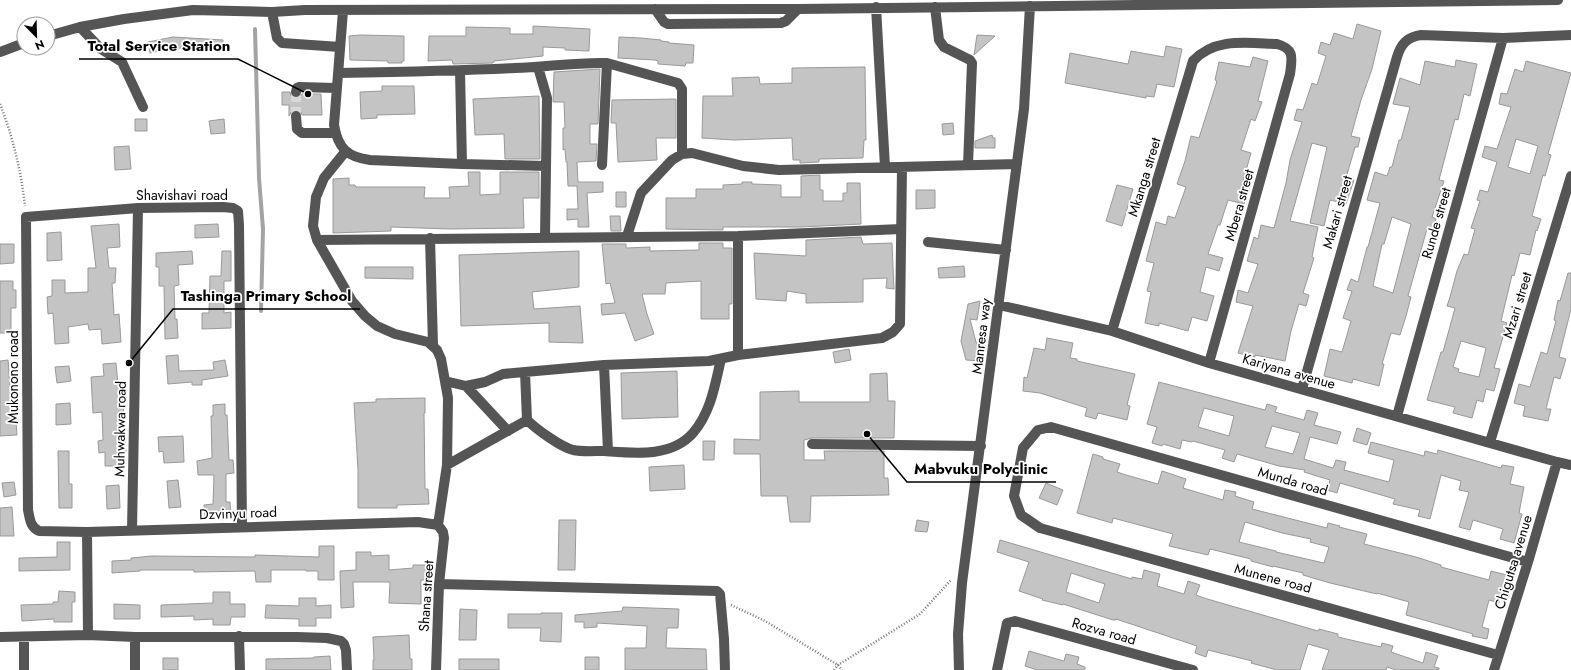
<svg xmlns="http://www.w3.org/2000/svg" width="1571" height="670" viewBox="0 0 1571 670" font-family="Jost,sans-serif">
<style>
.lines{fill:none;stroke-linecap:round;stroke-linejoin:round}
.stream{stroke:#a3a3a3;stroke-width:4}
.building{fill:#c4c4c4;stroke:#999;fill-rule:evenodd}
.minor-tunnel{stroke:#d9d9d9;stroke-width:10;stroke-dasharray:10 5;stroke-linecap:butt}
.path{stroke:#777;stroke-width:2.5;stroke-dasharray:1 2;stroke-linecap:butt}
.minor{stroke:#555;stroke-width:10}
.labels{text-anchor:middle;stroke-width:3.5;stroke-linejoin:round;paint-order:stroke}
.street-label{font-size:14px;fill:#000;stroke:#fff}
.leader{fill:none;stroke:#000;stroke-width:1.5}
.callout-dot{fill:#000;stroke:#fff;stroke-width:1.5}
.callout-label{font-size:15px;text-anchor:middle;font-weight:bold;fill:#000;stroke:#fff;stroke-width:3.5;stroke-linejoin:round;paint-order:stroke}
</style>
<rect width="100%" height="100%" fill="#fff"/>
<g class="lines">
<path class="stream" d="M255 29 259 178 263 229 261 311"/>
</g>
<path class="building" d="M1357 24 1381 31 1372 69 1361 100 1351 136 1360 138 1358 147H1355L1346 178 1354 180 1346 204 1330 200 1324 226 1310 223 1327 147 1312 143 1290 221 1318 227 1312 257 1314 258 1303 293 1309 295 1306 306 1299 304 1291 331 1285 361 1255 355V357L1238 353 1253 306 1236 302 1238 290 1248 293 1258 264 1247 261 1254 237 1258 239 1261 225 1274 228 1286 183 1290 160 1302 122 1294 120 1297 109 1303 110 1312 83 1317 85 1326 56 1318 53 1321 42 1330 45 1334 33 1353 39Z
M533 26 590 29 589 51 565 50V48L543 47V56L494 61 493 63 453 64 452 60 428 61 429 36H466V27L510 28V34H533Z
M360 35 404 36V61H402V63H388V61L350 60 349 36Z
M977 35 995 36 974 55Z
M173 37 223 40 222 50 176 48 150 53 148 42Z
M619 37 641 38 661 40V41L669 42V43L694 45 693 63H686L685 66 658 64V61L655 60 618 58Z
M1166 46 1182 49 1174 87 1157 84 1154 97 1146 96V98L1065 83 1070 53 1128 64 1131 51 1164 57Z
M1253 57 1268 61 1258 101 1262 102 1255 121 1251 119 1241 150 1251 153 1240 192 1247 194 1244 204 1228 200 1220 225H1218L1208 254 1223 258 1219 271 1206 267 1200 292 1214 296 1207 321 1192 317 1188 331 1159 323V326L1145 323 1151 292 1147 291 1154 263 1146 261 1153 234 1156 222 1166 225 1168 216 1175 218 1186 187 1177 184 1185 161 1191 136 1199 138 1217 81 1215 80 1219 62 1250 67Z
M1456 60 1477 64 1470 96 1464 94 1458 120 1455 119 1439 180 1444 181 1432 217 1436 219 1432 231 1427 229 1408 296 1411 297 1406 316 1400 335 1391 333 1382 364H1384L1379 386 1353 379 1352 383 1324 376 1330 349 1342 352 1351 321 1343 318 1352 291 1347 290 1351 279 1358 282 1367 247H1368L1380 203 1367 200 1375 172 1387 176 1390 167H1392L1399 140H1401L1410 107 1393 104 1400 78 1420 85 1425 61 1455 67ZM1392 217 1411 224 1393 293 1373 286 1382 244H1384Z
M1526 61 1571 73 1548 154 1551 155 1545 176 1543 175 1532 216 1541 219 1537 231 1536 230 1530 255 1520 253 1514 276 1512 275 1501 321 1507 323 1494 368 1500 369 1494 391 1486 389 1483 402 1477 400 1472 418 1453 413 1455 407 1427 400 1441 352H1443L1455 308 1447 306 1450 297 1457 271 1464 254 1468 255 1475 229 1471 228 1480 201 1477 200 1480 190 1488 192 1497 162 1482 157 1485 146 1497 149 1511 107 1499 104 1501 93 1507 94 1515 69 1523 72ZM1516 139 1538 146 1530 174 1508 167ZM1461 341 1486 348 1479 377 1458 372 1459 369 1453 367Z
M865 67 866 140H864L863 158 819 159V162L800 163V160H793L792 138 734 140 702 138 703 96H733L732 78 759 77 760 84 792 83V68Z
M600 69 598 124H590V144H597L596 161 577 162 578 182H603V192L587 193 589 227H578V219L567 220V209H578L577 186H568L567 162H566L565 149 563 150V128H565L564 102H553L554 72Z
M382 86H414L415 114 377 115V118L361 119 360 92 382 91Z
M282 92H290L291 96 295 98 300 97 302 94H321L322 115H302L301 112 296 110 292 111 289 116V105H282Z
M539 96 540 159H505L504 134 475 135 473 99Z
M676 99V138H656L657 160 618 162 616 123H611L612 100Z
M135 119H147V131H135Z
M224 119 225 133 211 134 209 121Z
M953 123 954 134 943 135 942 124Z
M992 135 993 138H995V148H975V141Z
M129 146 131 169 115 170 114 147Z
M468 172H480V195L500 194V172H539V198H523L524 228 450 229 391 227V231L333 233V179L349 178V185H355L356 187H425L424 198H450L449 187 469 186Z
M820 175V190H823V201H843V193H847V183H860L861 224 801 227H723V230L666 229V198H696V189H723V185L742 184V182H752V184L781 185V197H801V176Z
M1117 185 1133 189 1122 226 1106 221Z
M916 190H935V208L916 209Z
M616 192H626V207H616Z
M610 216H620L621 231H611Z
M119 224 120 247 107 248 109 268H116L115 283H112L114 315 119 314 121 342 102 344 101 329 89 330 88 324 68 327 69 343 55 344 53 313 48 314 47 297 52 296V280H65V293L88 292V268H96L91 226Z
M218 224 219 237 195 238V225Z
M61 232 62 260 47 261V233Z
M861 237 863 244 892 243 894 289 886 288 887 278 863 279V302L806 303V294L787 291 786 301 756 299 754 253 806 256V240Z
M699 243H723V248H732V304H729V319H701V281L666 283 665 294H642L647 314 654 334 635 341 625 313 602 315 601 304 615 303 610 283 606 284 602 244H626V248L650 247V251L699 250Z
M0 244H14V263L0 264Z
M192 251 193 264 178 265 179 285 174 286 175 319H177L178 338 165 339 164 286H159V267H156V253Z
M222 251H231V281H224V313L231 312V328L202 329V313H209L210 276H221Z
M579 251V287L532 292 534 309 580 306 583 343 549 342V323L461 326 459 255Z
M964 266 965 277 939 278 938 268Z
M365 267H413V279L365 278Z
M1568 273H1571V309L1559 357 1566 359 1560 379 1554 377 1546 409H1551L1548 421 1523 416 1525 406 1514 403 1519 384 1530 387 1541 352 1547 354 1556 321 1554 320 1558 300 1560 301Z
M0 281H13V290H16V308H11V333H0Z
M980 301 977 320 970 319 981 361 966 360 961 341 968 304Z
M1047 338 1073 343 1070 358 1077 359V361L1135 374 1127 405 1130 406 1127 420 1098 413 1096 419 1085 416 1087 408 1040 393 1023 391 1024 377 1027 378 1034 348 1045 350Z
M849 349 851 360 835 363 833 352Z
M178 355 179 371 214 370 213 362 225 360 228 376 202 380V385H192V382L168 384 166 356Z
M8 360 11 397 14 396 17 435 0 436V361Z
M116 363 118 385 122 384 126 452 119 453V466H105V452L99 453 98 441 103 440 102 412 93 413 91 377 104 376 103 364Z
M69 366 71 381 57 383 55 367Z
M677 371 678 417 622 419 621 373Z
M887 373 888 401H895L894 438H812L804 440V460H825L824 451H884V478H888L889 495 811 496 810 522H790L787 496H761L760 454H734V439L760 440V392L799 391V402H870V374Z
M1159 382 1265 410 1267 404 1277 407 1275 412 1304 420 1307 410 1318 413 1314 425 1341 432 1337 444 1310 437 1304 459 1333 468 1336 460 1346 462 1344 470 1389 482 1394 460 1368 453 1371 442 1424 456 1425 451 1437 454 1438 450 1501 468 1502 465 1514 467 1510 484 1524 487 1519 513 1522 514 1514 543 1500 539 1503 529 1473 520 1470 530 1459 527 1469 492 1459 490 1461 481 1441 475 1430 519 1418 516 1420 510 1393 504 1395 499 1340 483 1337 493 1327 490 1330 480 1304 472 1305 470 1279 466 1237 454 1234 462 1222 458 1225 450 1193 441 1192 442 1182 440 1180 449 1163 444 1162 446 1152 443 1157 427 1147 424ZM1204 408 1234 416 1229 436 1198 427ZM1272 426 1300 433 1293 454 1265 447Z
M425 398V413H424L425 489H428L429 504 397 505V508H358V469L354 403 376 402V399Z
M70 403 71 424 56 425V404Z
M225 404V415H227L229 460H233L234 473 226 474V502H230L231 515 205 517 204 505 213 504 214 475H198L197 461 212 458 211 416H213V405Z
M1357 428 1371 433 1367 445 1353 441Z
M183 436 184 462 164 463 163 451 159 452 158 437Z
M703 441H715L714 460H703Z
M58 451H69V484H72V508H59Z
M1093 454 1103 457V459L1120 464 1117 472 1126 475 1158 484 1162 471 1186 479 1183 488 1223 500 1225 490 1236 492 1235 496 1254 502 1252 509 1327 528 1328 523 1340 526 1339 527 1367 534 1364 544 1416 557 1441 565V567L1489 580 1491 571 1507 575 1499 603 1489 600 1482 627 1489 629 1487 639 1472 636 1473 634 1406 615 1409 602 1377 593V594L1330 583 1303 575V573L1273 566V567L1251 561V559L1210 549 1208 555 1169 546 1173 534 1113 518 1112 523 1077 513ZM1245 522 1282 533 1311 539 1310 542 1329 547 1324 563 1276 552V551L1239 542Z
M684 465 685 489 650 491 649 467Z
M178 480 181 507 169 508 167 481Z
M14 482 16 495 4 497 2 483Z
M1046 483 1063 490 1057 505 1039 498Z
M119 485 120 508 107 509 106 486Z
M12 507 14 536H0V508Z
M559 520H576L575 570H558Z
M917 520 929 522 927 532 915 531Z
M1000 540 1132 579V577L1142 579 1144 570 1160 574 1157 586 1184 594 1188 581 1200 585 1196 595 1204 598 1318 631 1319 629 1338 634V637L1381 647 1382 643 1393 646 1391 652 1423 663 1426 652 1438 656 1434 667 1439 668V670H1396L1387 667 1386 670H1322L1329 650 1308 644 1300 670H1277L1251 663 1252 661 1208 650 1206 657 1195 653 1197 646 1116 619 1115 620H1113L1063 604V605L1042 600 1043 599 1019 591 1029 562 997 552ZM1071 573 1105 584 1099 603 1066 592Z
M57 542H70V570L19 571V558L57 557Z
M319 546H334V580H318V571H306V570H271V582H256L255 571 194 572V570H140V571L112 573V561L131 560V558L152 556 255 557V555L319 557Z
M356 552H371V556L389 555V570L413 568V565H427V580H421V604L389 603 390 582H353L354 607 341 608 340 571 356 570Z
M59 591 75 592V602H72V622H54V619L22 621 21 605 53 604V602H58Z
M213 592H230V604H245V617H231L230 625H213V619L194 620V616L161 617V605L213 603Z
M299 598H316V606L331 605V618H316V626H299V619L265 618 266 605 299 606Z
M114 604 140 605V619H114Z
M623 607 679 609 678 628H667L666 648 706 649 707 670H625V648H646L647 626 597 623V627L584 628V622H575V615L622 611Z
M460 609 477 610 476 640H459Z
M541 613H562L561 642 540 641 541 628H508V614H541Z
M409 635 410 659H412V670H373V660H374L373 637Z
M1029 651 1064 661 1066 654 1079 657 1077 664 1085 667V670H1037L1025 666Z
M330 656 331 670H266V659L314 658V657Z
M585 657H599V670H585Z
M163 658H178V670H163Z
M459 659H499V670H459Z"/>
<g class="lines">
<path class="minor-tunnel" d="M296 92V116"/>
<path class="path" d="M0 104C13 137 21 171 25 206
M731 605 765 621 838 665 842 670
M834 670 838 665 920 614 951 580"/>
<path class="minor" d="M876 7 885 167
M935 7 939 40 944 47 970 60 972 63 968 165
M655 9 664 22 668 24 781 23 786 21 798 9
M343 11 334 125C338 148 347 157 370 160L462 164 546 166
M272 12 277 38 282 43 340 47
M80 27 101 49 122 62 143 107
M48 36 80 27 124 19 193 10 272 12 305 10 798 9 1558 0
M0 52 24 43
M538 67 547 98 545 237
M460 71 462 164
M338 73C397 72 456 71 515 68 546 67 577 62 607 63L678 83 682 89V154
M296 92 297 88 299 87 336 88
M296 116 297 129 302 133H336
M345 152 324 178 316 197 313 226 317 240 352 301 365 316 377 326 395 334 428 342 437 350 441 359 448 398 447 465 438 525
M602 165 607 63
M627 236 641 193 672 160 682 154 692 153 743 166 779 170 1017 164
M738 236V355L882 338 893 332 900 324 902 167
M430 238 433 345
M317 240 738 236 901 229
M928 242 1006 250
M999 305 1112 331 1209 363 1557 462 1571 465
M1112 331 1193 61C1215 37 1248 43 1277 44 1295 49 1292 58 1290 74L1209 363
M604 365 608 451
M525 372 527 420C536 429 561 447 573 450 582 452 594 451 604 451 633 453 671 458 693 433 711 412 715 385 721 359
M445 381 466 386 485 382 503 374 525 372 604 365 709 361 738 355
M466 386 508 431
M1302 389 1397 57C1401 44 1407 37 1421 35L1503 38 1571 35
M1397 416 1503 38
M1490 442 1571 176
M812 444 981 446
M447 465 527 420
M242 526 239 225 238 211 233 208 223 207 138 208 26 217 28 510C30 519 30 527 39 531L87 532 418 522 438 525
M132 530 138 208
M87 532 88 635
M439 584 717 591 720 594 724 639 725 670
M239 636 240 670
M0 637 88 635 135 637H297L327 638 341 641 344 644 346 650 347 670
M24 637V670
M135 637V670
M1498 655 1040 528 1021 515 1014 496 1023 448 1038 430 1051 427 1528 562
M436 670 439 584 444 538 443 532 438 525
M959 670 958 634 962 583 1024 109 1030 6
M997 670 1007 623 1015 621 1193 670
M1494 670 1528 562 1557 462"/>
</g>
<g class="labels">
<g class="street-label">
<text transform="translate(1144 177) rotate(-73)" y="5">Mkanga street</text>
<text x="182" y="200">Shavishavi road</text>
<text transform="translate(1239 205) rotate(-74)" y="5">Mbera street</text>
<text transform="translate(1337 212) rotate(-74)" y="5">Makari street</text>
<text transform="translate(1436 223) rotate(-74)" y="5">Runde street</text>
<text transform="translate(1517 305) rotate(-73)" y="5">Mzari street</text>
<text transform="translate(981 336) rotate(-83)" y="5">Manresa way</text>
<text transform="translate(1289 371) rotate(16)" y="5">Kariyana avenue</text>
<text transform="translate(13 377) rotate(-90)" y="5">Mukonono road</text>
<text transform="translate(120 429) rotate(-89)" y="5">Muhwakwa road</text>
<text transform="translate(1293 481) rotate(16)" y="5">Munda road</text>
<text transform="translate(238 513) rotate(-2)" y="5">Dzvinyu road</text>
<text transform="translate(1513 562) rotate(-73)" y="5">Chigutsa avenue</text>
<text transform="translate(1273 578) rotate(15)" y="5">Munene road</text>
<text transform="translate(426 596) rotate(-86)" y="5">Shana street</text>
<text transform="translate(1104 631) rotate(16)" y="5">Rozva road</text>
</g>
</g>
<path class="leader" d="M308 94L238 59H79M129 363L173 309H360M867 434L907 482H1056"/>
<g class="callout-dot">
<circle cx="308" cy="94" r="4"/>
<circle cx="129" cy="363" r="4"/>
<circle cx="867" cy="434" r="4"/>
</g>
<g class="callout-label">
<text x="159" y="51">Total Service Station</text>
<text x="266" y="301">Tashinga Primary School</text>
<text x="981" y="474">Mabvuku Polyclinic</text>
</g>
<g transform="translate(36 36) rotate(157)"><circle r="19" fill="#ffffff" stroke="#999999"/>
<path d="M0-3L7 15L0 10L-7 15Z" fill="#000000"/>
<text y="-6" font-size="11" font-weight="bold" text-anchor="middle" fill="#000000">N</text>
</g>
</svg>
